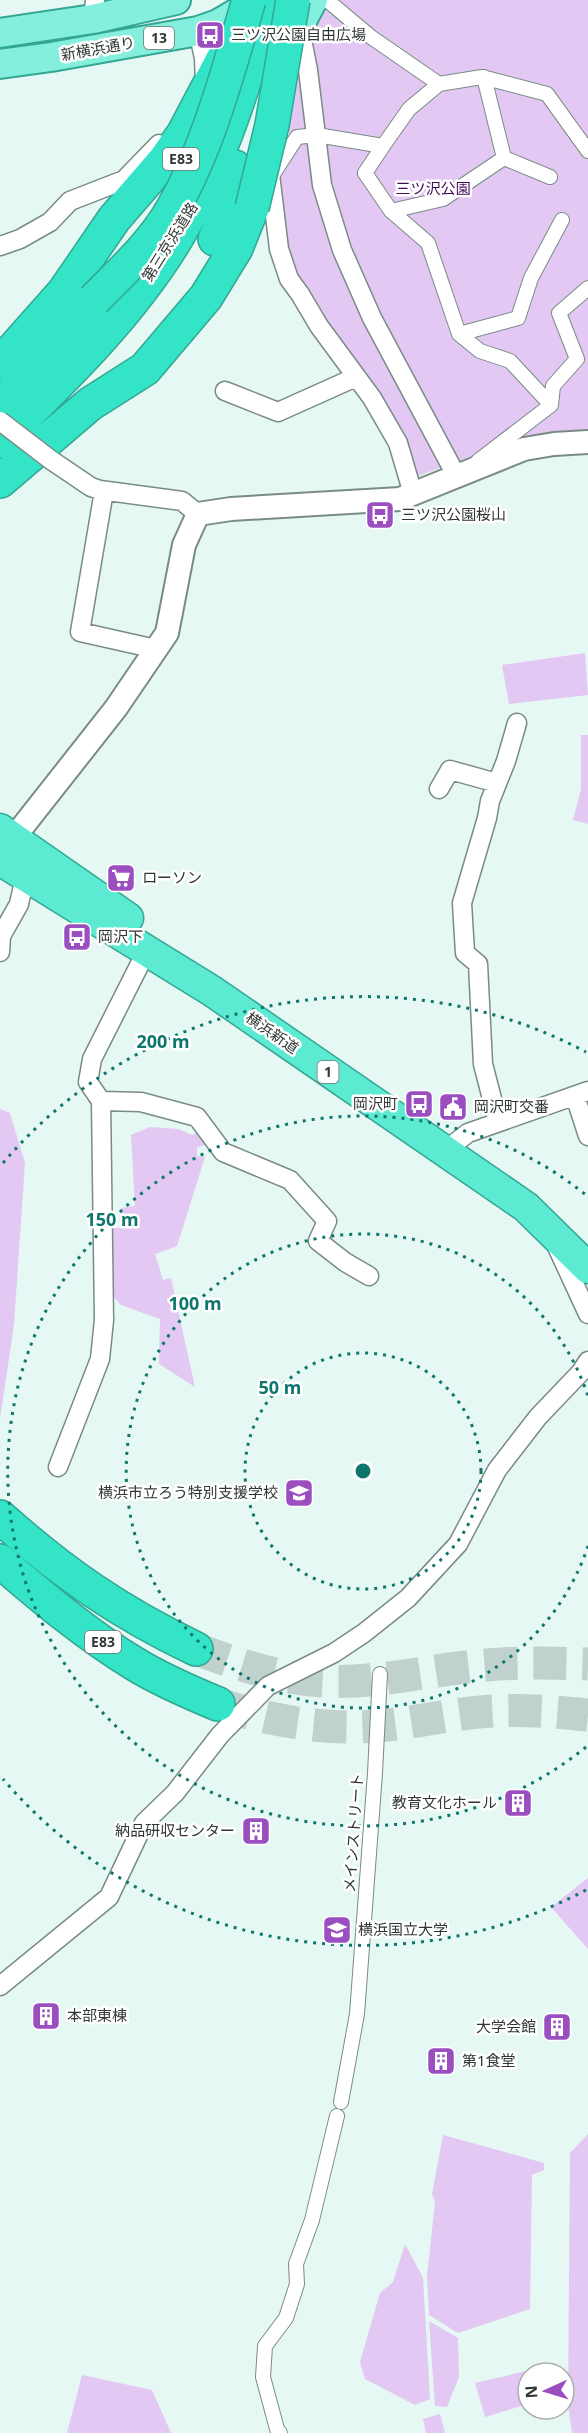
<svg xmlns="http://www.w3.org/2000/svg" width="588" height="2433" viewBox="0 0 588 2433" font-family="'Noto Sans','Noto Sans JP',sans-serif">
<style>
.green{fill:#e2c8f2}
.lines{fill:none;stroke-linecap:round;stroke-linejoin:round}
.motorway-tunnel{stroke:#c1d1cd;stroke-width:33;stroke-dasharray:33 16;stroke-linecap:butt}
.pedestrian-casing{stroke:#7a8b87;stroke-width:16}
.minor-casing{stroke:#7a8b87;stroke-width:21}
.tertiary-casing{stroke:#7a8b87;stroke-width:26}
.primary-casing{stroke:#33a793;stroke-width:32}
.trunk-casing{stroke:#33a793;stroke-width:33}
.motorway-casing{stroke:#33a793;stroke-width:36}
.pedestrian{stroke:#fff;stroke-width:14}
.minor{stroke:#fff;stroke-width:18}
.tertiary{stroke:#fff;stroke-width:22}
.primary{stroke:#85efdd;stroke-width:28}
.trunk{stroke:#5cead2;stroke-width:30}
.motorway{stroke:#34e4c6;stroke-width:33}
.minor-bridge-casing{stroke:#7a8b87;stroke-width:21;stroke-linecap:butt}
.motorway-bridge-casing{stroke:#33a793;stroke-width:36;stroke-linecap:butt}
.minor-bridge{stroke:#fff;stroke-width:18}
.motorway-bridge{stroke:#34e4c6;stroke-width:33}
.ring{fill:none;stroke:#0f766e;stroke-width:3;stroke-dasharray:3 6}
.labels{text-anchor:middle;stroke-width:5;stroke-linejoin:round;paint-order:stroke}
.shield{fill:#fff;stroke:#6e7372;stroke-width:1.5}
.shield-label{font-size:14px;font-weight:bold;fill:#303735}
.poi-label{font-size:15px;fill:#303735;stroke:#fff;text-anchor:start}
.street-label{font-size:15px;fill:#303735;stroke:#fff}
.park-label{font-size:15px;fill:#410c56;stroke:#fff}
.centre{fill:#0f766e;stroke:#fff;stroke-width:3}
.ring-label{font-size:18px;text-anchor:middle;font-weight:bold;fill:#0f766e;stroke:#fff;stroke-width:5;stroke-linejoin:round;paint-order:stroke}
</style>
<rect width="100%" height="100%" fill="#e5f8f3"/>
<path class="green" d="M325 0H588V441L495 448 418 476 404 436 295 275 285 243 277 176 289 133 294 59Z
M585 653 588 695 509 704 502 665Z
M581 735H588V824L573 820 581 789Z
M0 1109 10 1113 25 1163 14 1324 0 1419Z
M150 1127 179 1129 192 1135 199 1132 205 1145 197 1147V1156L205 1157 177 1246 155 1254 163 1280 171 1278 195 1387 159 1364 160 1319 121 1305 108 1291 107 1228H123L121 1208 135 1206 131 1135Z
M588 1878V1949L551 1907Z
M588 2134V2433H572L568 2405 570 2153Z
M443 2135 544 2163V2170L532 2175 530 2309 458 2333 429 2315 427 2276 435 2202 432 2194Z
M405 2244 423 2278 430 2399 415 2405 365 2379 360 2362 380 2293 393 2282Z
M429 2321 458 2338 459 2377 447 2407 435 2406Z
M544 2367 545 2373H528V2404L485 2417 475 2383Z
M82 2375 152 2390 171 2433H67Z
M440 2414 445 2433H426L423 2419Z"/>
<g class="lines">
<path class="motorway-tunnel" d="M196 1649C237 1664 280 1679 324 1681 379 1684 433 1669 487 1665 521 1662 554 1663 588 1664
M218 1704C262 1718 305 1727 352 1727 392 1727 430 1718 470 1713 509 1708 549 1711 588 1715"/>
<g class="pedestrian-casing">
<path id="pedestrian" d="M328 1 371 37 439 84
M484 77 504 158
M383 146 409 109 439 84 482 77 547 94 588 151
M270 179 297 137 317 135 383 146 365 173 391 211 428 243 459 334 480 351 510 361 551 405 478 461
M391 211 443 199 504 158 550 177
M459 334 518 318 531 278 562 220
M551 405 553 386 577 359 559 313 588 288
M341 2102 357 2014 375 1773 380 1674
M280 2433 277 2429 263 2377 265 2346 286 2318 297 2284 296 2264 312 2220 337 2116"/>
</g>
<g class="minor-casing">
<path id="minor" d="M93 19 95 0
M298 19 308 70 322 185 342 250 372 318 457 477
M198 31 204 58 205 83
M270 174 279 249 289 279 300 294 319 326 372 398 398 443 413 494
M0 246 20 239 50 222 70 201 124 180 159 144
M225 391 278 412 356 377
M51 460 91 487 100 490 182 501 198 514
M104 491 80 632 156 649
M439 789 450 770 497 783
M0 952 1 936 19 904 25 877
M575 1096 588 1136
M101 1101 141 1102 197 1117 223 1152 290 1180 327 1221 318 1241 345 1262 369 1276
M498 1122 483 1064 478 964 465 953 462 903 487 818 490 801 506 761 517 723
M455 1143 468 1133 588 1091
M558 1249 588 1314
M58 1467 100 1359 104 1320 101 1101 88 1082 92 1059 147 950
M0 1986 109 1897 144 1823 175 1793 220 1735 268 1686 334 1653 364 1633 408 1598 458 1544 497 1470 538 1417 581 1372 588 1361"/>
</g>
<g class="tertiary-casing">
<path id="tertiary" d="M5 849 116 708 167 633 184 545 198 514 231 509 400 499 524 449 554 444 588 442"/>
</g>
<g class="primary-casing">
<path id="primary" d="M300 24 313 0
M0 33 93 19 176 0
M0 64 51 57 198 31 218 24 259 0"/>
</g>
<g class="trunk-casing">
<path id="trunk" d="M0 829 128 918
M0 860 212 991 526 1207 588 1268"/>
</g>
<g class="motorway-casing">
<path id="motorway" d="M215 239 230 205 235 167
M0 364 64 292 114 219 165 160 184 133 223 59
M0 407 94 300
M0 441C63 379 128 317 174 242 220 167 244 83 270 0
M0 481 90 404 145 369 206 297 236 248 252 208
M0 1517C64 1574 119 1612 196 1649
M0 1561C42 1597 87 1635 135 1664 161 1680 189 1692 218 1704"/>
</g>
<use href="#pedestrian" class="pedestrian"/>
<use href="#minor" class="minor"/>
<use href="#tertiary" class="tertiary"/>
<use href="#primary" class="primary"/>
<use href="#trunk" class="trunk"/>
<use href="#motorway" class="motorway"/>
<g class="minor-bridge-casing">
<path id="minor-bridge" d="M0 421 51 460"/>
</g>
<g class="motorway-bridge-casing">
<path id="motorway-bridge" d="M252 208 272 125 293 0
M94 300C121 272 152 245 172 210 209 146 228 71 249 0"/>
</g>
<use href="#minor-bridge" class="minor-bridge"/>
<use href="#motorway-bridge" class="motorway-bridge"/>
</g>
<g class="ring">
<circle cx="363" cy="1471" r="118"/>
<path d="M588 1546A237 237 0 1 1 588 1396"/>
<path d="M586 1747A355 355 0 1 1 586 1195"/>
<path d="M586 1890A474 474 0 0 1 3 1779M3 1163A474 474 0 0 1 586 1052"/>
</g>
<defs>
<g id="bus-square" transform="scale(1.5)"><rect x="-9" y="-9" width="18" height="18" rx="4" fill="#9b4ec0" stroke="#fff"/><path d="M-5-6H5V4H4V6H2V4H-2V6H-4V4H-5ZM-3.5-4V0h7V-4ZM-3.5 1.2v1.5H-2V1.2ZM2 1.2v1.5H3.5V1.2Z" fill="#fff"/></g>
<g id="supermarket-square" transform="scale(1.5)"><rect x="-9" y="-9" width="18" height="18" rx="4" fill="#9b4ec0" stroke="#fff"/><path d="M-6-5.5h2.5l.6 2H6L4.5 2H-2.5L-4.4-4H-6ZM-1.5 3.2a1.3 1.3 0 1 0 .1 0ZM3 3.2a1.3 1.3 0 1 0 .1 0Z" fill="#fff"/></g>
<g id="civic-square" transform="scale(1.5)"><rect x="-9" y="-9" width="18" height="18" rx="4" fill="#9b4ec0" stroke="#fff"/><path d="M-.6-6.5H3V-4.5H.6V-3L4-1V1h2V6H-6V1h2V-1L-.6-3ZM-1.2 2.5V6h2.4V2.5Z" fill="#fff"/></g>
<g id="school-square" transform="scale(1.5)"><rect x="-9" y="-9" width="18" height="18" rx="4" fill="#9b4ec0" stroke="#fff"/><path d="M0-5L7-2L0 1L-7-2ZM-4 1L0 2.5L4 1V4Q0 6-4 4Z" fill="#fff"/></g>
<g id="building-square" transform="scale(1.5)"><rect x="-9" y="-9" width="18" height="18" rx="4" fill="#9b4ec0" stroke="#fff"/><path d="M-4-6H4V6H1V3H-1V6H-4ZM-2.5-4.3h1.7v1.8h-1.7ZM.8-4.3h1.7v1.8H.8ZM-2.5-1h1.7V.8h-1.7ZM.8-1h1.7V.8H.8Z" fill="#fff"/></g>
<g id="university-square" transform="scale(1.5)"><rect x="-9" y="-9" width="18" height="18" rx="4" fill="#9b4ec0" stroke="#fff"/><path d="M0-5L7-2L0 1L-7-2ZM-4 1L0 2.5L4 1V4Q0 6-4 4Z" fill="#fff"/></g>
</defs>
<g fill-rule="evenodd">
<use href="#bus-square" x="210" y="35"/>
<use href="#bus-square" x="380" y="515"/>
<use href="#supermarket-square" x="121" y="878"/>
<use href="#bus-square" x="77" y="937"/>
<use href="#bus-square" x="419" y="1104"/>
<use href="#civic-square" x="453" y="1107"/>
<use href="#school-square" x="299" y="1493"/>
<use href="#building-square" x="518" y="1803"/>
<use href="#building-square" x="256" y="1831"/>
<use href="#university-square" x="337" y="1930"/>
<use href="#building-square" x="46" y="2016"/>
<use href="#building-square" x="557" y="2027"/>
<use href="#building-square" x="441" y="2061"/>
</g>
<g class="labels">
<g class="shield">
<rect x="144" y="27" width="30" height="22" rx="4.5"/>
<rect x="163" y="148" width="36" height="22" rx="4.5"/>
<rect x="317.5" y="1061" width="21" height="22" rx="4.5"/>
<rect x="85" y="1631" width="36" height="22" rx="4.5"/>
</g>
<g class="shield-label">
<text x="159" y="43">13</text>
<text x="181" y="164">E83</text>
<text x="328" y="1077">1</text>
<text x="103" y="1647">E83</text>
</g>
<g class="poi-label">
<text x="231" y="40">三ツ沢公園自由広場</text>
<text x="401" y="520">三ツ沢公園桜山</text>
<text x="142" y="883">ローソン</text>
<text x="98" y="942">岡沢下</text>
<text x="398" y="1109" text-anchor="end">岡沢町</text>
<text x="474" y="1112">岡沢町交番</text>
<text x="278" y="1498" text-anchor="end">横浜市立ろう特別支援学校</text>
<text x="497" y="1808" text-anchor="end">教育文化ホール</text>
<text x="235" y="1836" text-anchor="end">納品研収センター</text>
<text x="358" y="1935">横浜国立大学</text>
<text x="67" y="2021">本部東棟</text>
<text x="536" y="2032" text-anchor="end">大学会館</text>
<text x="462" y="2066">第1食堂</text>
</g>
<g class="street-label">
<text transform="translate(98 49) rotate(-10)" y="5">新横浜通り</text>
<text transform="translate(170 242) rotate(-58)" y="5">第三京浜道路</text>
<text transform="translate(272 1033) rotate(35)" y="5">横浜新道</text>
<text transform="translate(354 1833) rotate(-86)" y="5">メインストリート</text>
</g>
<g class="park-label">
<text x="433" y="194">三ツ沢公園</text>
</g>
</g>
<circle cx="363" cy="1471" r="9" class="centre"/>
<g class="ring-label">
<text x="163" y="1048">200 m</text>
<text x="112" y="1226">150 m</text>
<text x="195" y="1310">100 m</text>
<text x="280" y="1394">50 m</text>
</g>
<g transform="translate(546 2391) rotate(266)"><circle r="28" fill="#ffffff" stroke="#acafae" stroke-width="1.5"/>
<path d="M0-4.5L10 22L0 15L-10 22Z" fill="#9b4ec0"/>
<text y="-9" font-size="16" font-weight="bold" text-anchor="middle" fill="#303735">N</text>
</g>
</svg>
